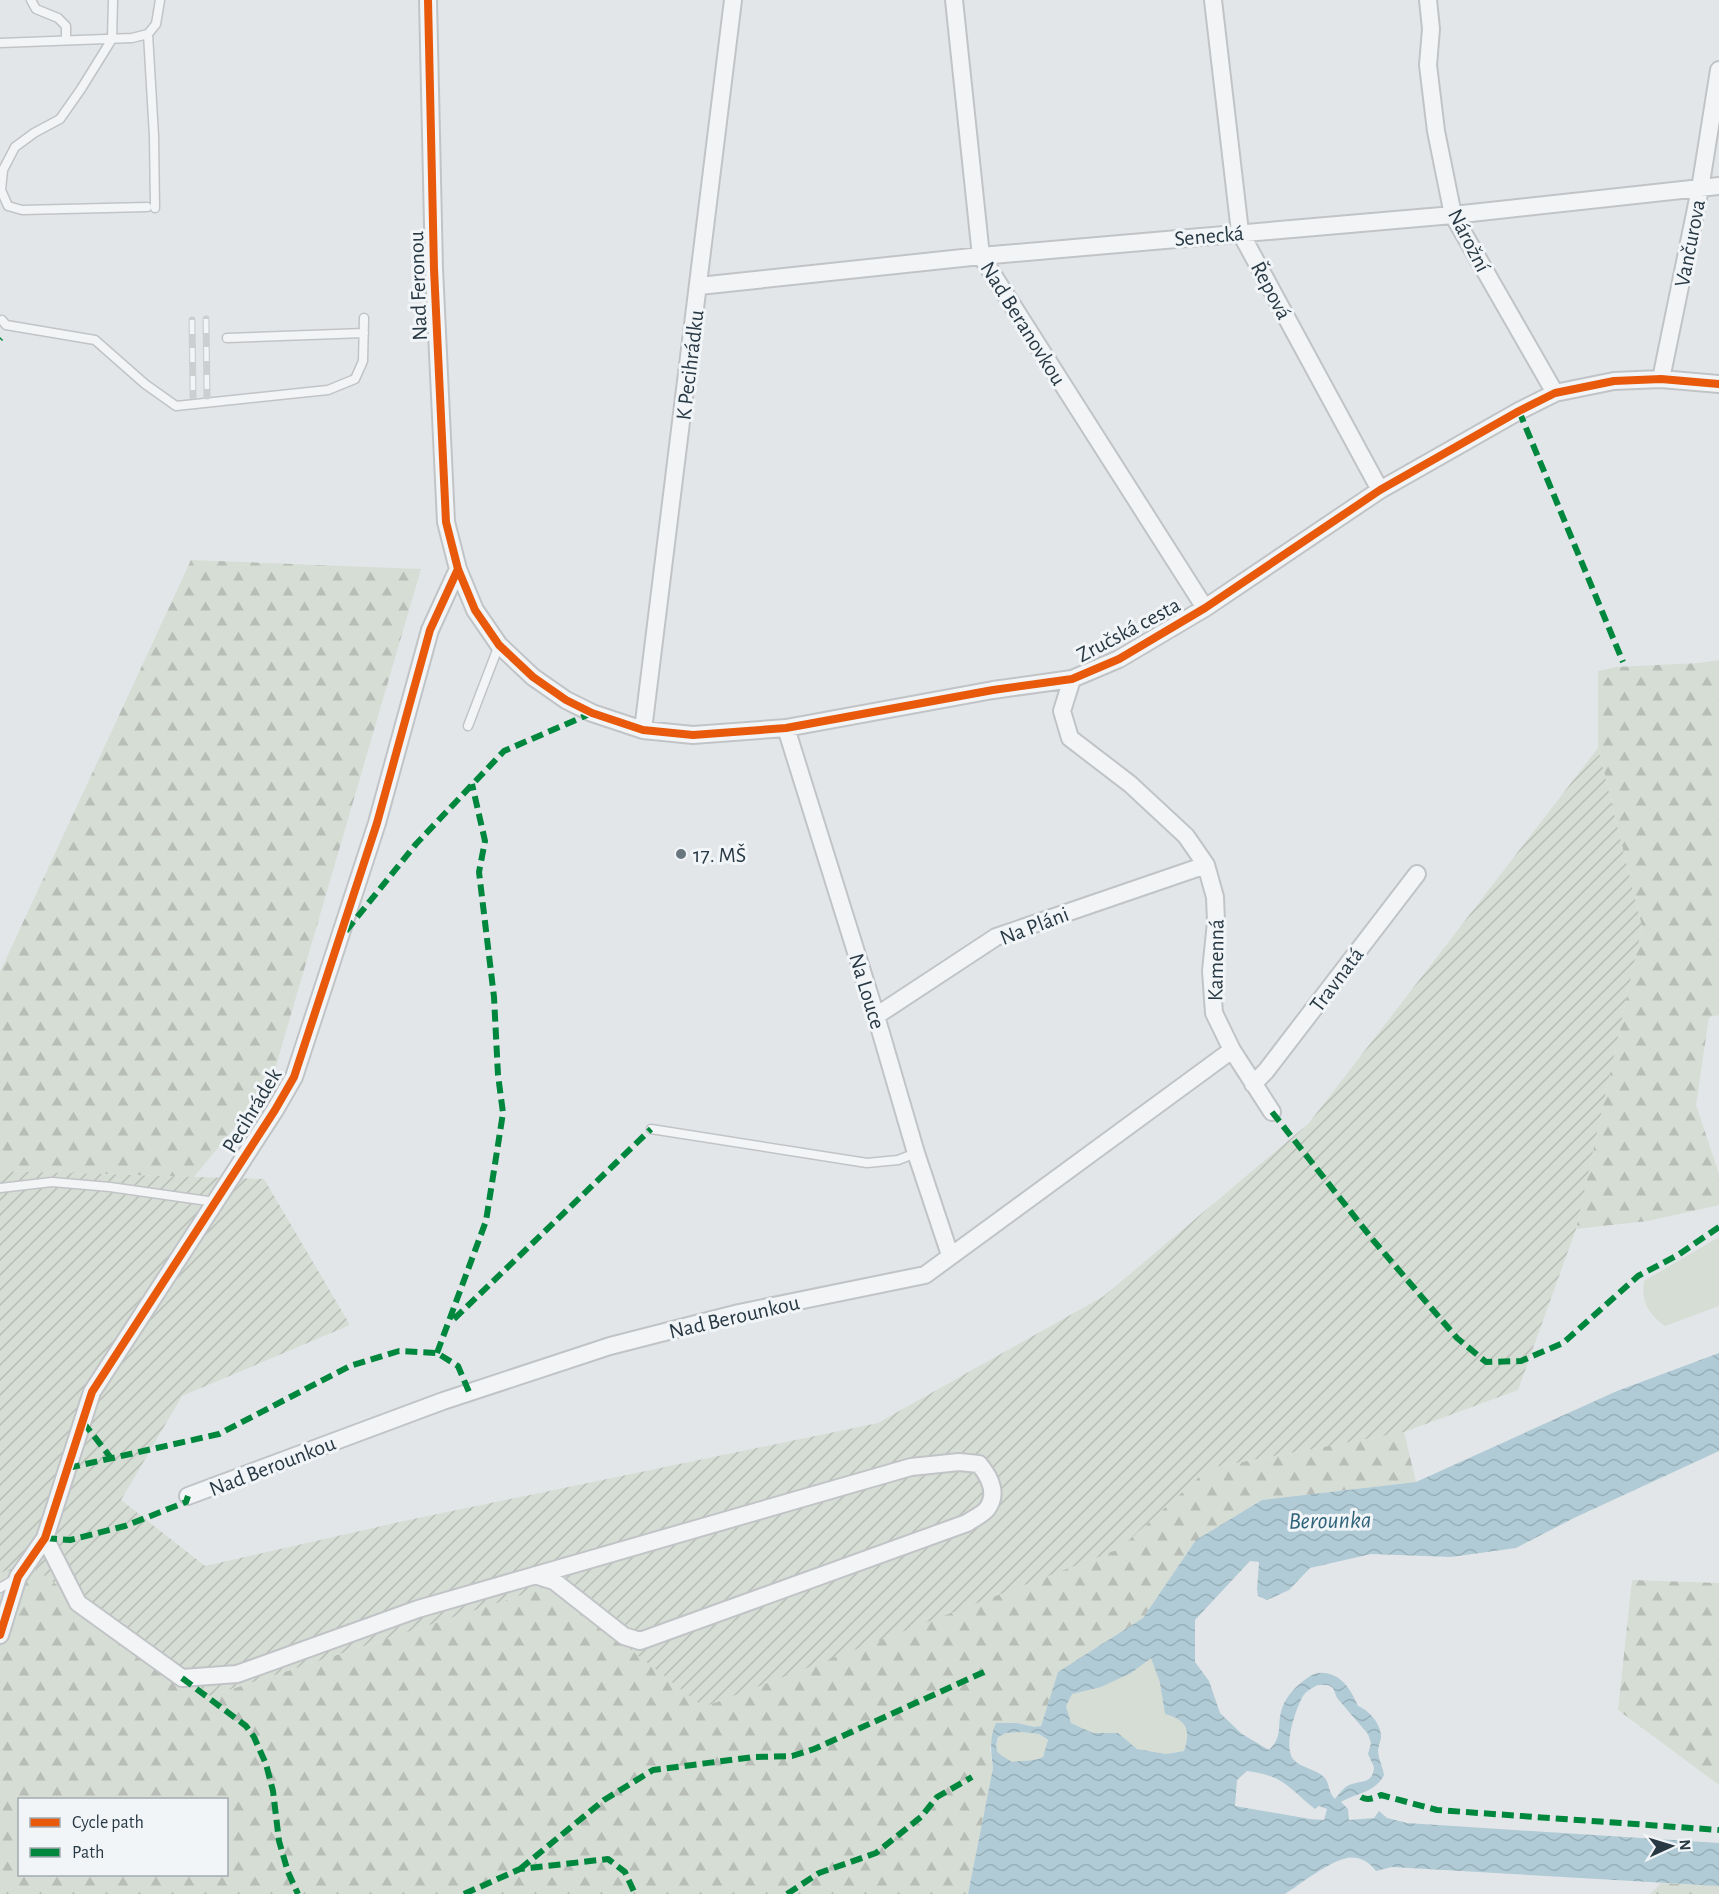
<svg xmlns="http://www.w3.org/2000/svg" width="1719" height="1894" viewBox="0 0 1719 1894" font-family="'Alegreya Sans',sans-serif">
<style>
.grass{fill:#d6ddd4}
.forest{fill:url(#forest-firs);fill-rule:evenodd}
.garden{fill:url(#garden-furrows)}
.water{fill:url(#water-waves);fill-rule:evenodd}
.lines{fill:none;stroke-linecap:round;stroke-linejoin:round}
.service-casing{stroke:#c1c4c7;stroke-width:11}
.minor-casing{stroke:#c1c4c7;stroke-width:20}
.service{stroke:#f3f4f5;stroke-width:8}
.minor{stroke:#f3f4f5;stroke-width:16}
.rail-casing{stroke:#cccfd0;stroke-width:7}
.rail{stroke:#f1f5f8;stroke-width:4.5;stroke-dasharray:14;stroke-linecap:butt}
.quiet{stroke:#00873e;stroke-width:6;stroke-dasharray:12 6;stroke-linecap:butt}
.cycleway-casing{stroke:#f1f5f8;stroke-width:11}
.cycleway{stroke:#e8590c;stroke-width:8}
.poi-dot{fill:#69767e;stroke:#f1f5f8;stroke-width:2}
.labels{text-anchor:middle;stroke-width:6;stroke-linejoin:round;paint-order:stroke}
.street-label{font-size:22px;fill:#283944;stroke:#f1f5f8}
.poi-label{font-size:22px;fill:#283944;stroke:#f1f5f8;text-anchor:start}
.water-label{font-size:24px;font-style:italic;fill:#30637a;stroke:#f1f5f8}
</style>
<defs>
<pattern id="forest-firs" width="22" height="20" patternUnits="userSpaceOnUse" patternTransform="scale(1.5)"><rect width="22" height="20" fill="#d6ddd4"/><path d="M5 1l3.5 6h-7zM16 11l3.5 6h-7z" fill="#b8beb7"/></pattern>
<pattern id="garden-furrows" width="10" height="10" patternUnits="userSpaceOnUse" patternTransform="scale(1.5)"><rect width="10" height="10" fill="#d6ddd4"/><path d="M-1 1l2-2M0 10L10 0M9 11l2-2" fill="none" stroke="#b8beb7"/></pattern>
<pattern id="water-waves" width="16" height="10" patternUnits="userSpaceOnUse" patternTransform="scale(1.5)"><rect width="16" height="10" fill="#b0cbd5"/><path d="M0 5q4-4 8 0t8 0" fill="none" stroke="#97afb8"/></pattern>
</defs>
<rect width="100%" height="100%" fill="#e3e6e9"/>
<path class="grass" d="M1719 1237V1306L1665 1326C1648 1314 1641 1302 1644 1281Z
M1151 1657 1160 1683 1165 1714C1187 1720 1191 1730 1184 1751L1166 1754 1137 1749 1118 1733H1093L1071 1723 1066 1706 1071 1694C1105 1686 1124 1679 1151 1657Z
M1022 1732 1039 1734 1048 1741 1043 1757C1032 1762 1023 1760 1012 1763 999 1753 993 1755 998 1737L1006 1733Z"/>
<path class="forest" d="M191 560 421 569 271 1083 194 1177 0 1171V972Z
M1719 660V1015L1709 1017 1696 1105 1719 1174V1205L1648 1221 1576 1229 1642 927 1598 748V671L1616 667 1699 663Z
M1404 1432 1416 1482 1262 1500 1196 1540 1143 1618 1058 1672 1041 1726 1036 1727 1017 1723 996 1724 990 1749 993 1768 968 1894H0V1573L27 1563 210 1696 549 1586 1119 1549 1209 1468ZM20 1800H226V1874H20Z
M1632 1580 1719 1583V1785L1618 1710Z
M1661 1883 1719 1886V1894H1650Z"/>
<path class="garden" d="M1598 748 1642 927 1576 1229 1518 1390 1404 1432 1209 1468 1119 1549 704 1707 549 1586 210 1696 27 1563 0 1573V1171L264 1179 350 1325 182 1396 121 1500 205 1566 404 1521 878 1423 1104 1296 1309 1123Z"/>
<path class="water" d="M1719 1353V1451L1574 1518 1516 1548 1451 1557 1371 1554 1310 1568 1289 1590 1267 1600 1258 1596 1257 1589 1259 1562 1250 1561 1195 1620V1662L1209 1681 1220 1713 1242 1734 1269 1750C1283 1736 1277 1728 1281 1712 1284 1699 1293 1689 1302 1682 1309 1677 1314 1672 1323 1673 1342 1674 1351 1690 1358 1706 1369 1710 1382 1725 1381 1738 1380 1743 1378 1747 1378 1752 1379 1760 1383 1768 1384 1775 1375 1793 1356 1793 1341 1802L1348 1809 1349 1820 1374 1818 1379 1811 1387 1818 1407 1823 1719 1843V1886L1392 1867 1376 1871C1369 1862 1360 1856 1347 1858 1328 1862 1302 1883 1285 1894H968L993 1768C991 1752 989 1738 996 1723H1017L1035 1727 1041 1726 1058 1672 1143 1618 1196 1540 1262 1500 1416 1482 1617 1391ZM1151 1658 1160 1683 1165 1714C1187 1720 1191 1730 1184 1751L1166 1754 1137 1749 1118 1733H1093L1071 1723 1066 1706 1072 1694 1101 1687 1131 1673ZM1318 1685H1328L1333 1688 1337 1698 1368 1734 1371 1743 1368 1754 1374 1767C1373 1785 1360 1780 1349 1785 1343 1788 1339 1794 1335 1799 1328 1793 1330 1784 1325 1778 1317 1769 1300 1768 1293 1759 1283 1746 1296 1708 1303 1696 1307 1690 1312 1688 1318 1685ZM1022 1732 1039 1734 1048 1740 1043 1757C1032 1762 1023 1760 1012 1762 999 1753 993 1754 998 1737L1006 1733ZM1247 1771C1285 1776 1287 1787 1315 1809L1319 1806 1327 1809 1324 1820 1310 1819 1235 1806 1237 1780Z"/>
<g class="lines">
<g class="service-casing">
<path id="service" d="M31 0 36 9 58 18 66 26V40
M113 0 112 39 81 89 60 119 34 133 15 147 3 170 1 190 8 206 22 210 147 207
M148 34 154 136 155 208
M0 43 132 38 148 34 156 24 160 0
M2 320 6 325 95 340 145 384 176 406 328 390 355 379 363 361 364 318
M227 338 364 333
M468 726 499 645
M651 1129 867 1163 898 1160 916 1153
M0 1188 52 1182 110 1187 215 1202
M0 1588 15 1579"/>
</g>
<g class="minor-casing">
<path id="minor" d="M428 0 434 269 446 522 458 569 475 610 499 645 533 677 566 700 592 713 643 730 693 735 786 728 993 690 1072 679 1119 659 1205 608 1380 490 1519 411 1555 393 1614 381 1661 379 1719 384
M954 0 981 256 1205 608
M1213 0 1240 232 1380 490
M1428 0 1431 29 1428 65 1436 131 1453 215 1555 393
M699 286 981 256 1453 215 1719 186
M1661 379 1700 189 1719 70
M1072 679 1062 711 1070 738 1130 784 1186 836 1206 865 1215 897 1216 922 1211 971 1214 1013 1232 1050 1272 1112
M786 728 876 1016 916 1153 950 1255
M643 730 733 0
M876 1016 996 937 1206 865
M1253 1084 1266 1071 1417 874
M188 1496 443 1401 610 1346 739 1313 925 1275 1232 1050
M45 1538 78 1603 182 1678 237 1674 418 1609 911 1467 959 1462 979 1464C989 1476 999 1493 987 1509 983 1514 973 1519 967 1523L640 1641 624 1636 554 1581 535 1575
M0 1635 18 1577 45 1538 92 1392 275 1110 294 1077 377 823 430 630 458 569"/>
</g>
<use href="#service" class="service"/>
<use href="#minor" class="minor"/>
<g class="rail-casing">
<path id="rail" d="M206 319 207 396
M192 320 193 396"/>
</g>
<use href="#rail" class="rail"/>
<path class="quiet" d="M0 339 1 338
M1519 411 1623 662
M346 931 416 844 504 751 592 713
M1272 1112 1373 1240 1457 1338 1486 1362 1521 1361 1563 1343 1638 1276 1678 1255 1719 1227
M454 1319 651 1129
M437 1353 486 1221 503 1113 498 1075 494 997 479 872 485 841 472 784
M83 1422 111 1458
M68 1468 219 1434 350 1366 399 1351 437 1353 458 1366 469 1392
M45 1538 70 1540 125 1526 186 1502 188 1496
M182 1678 246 1726 254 1737 266 1764 273 1791 279 1841 288 1872 298 1894
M1361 1797C1367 1801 1375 1798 1381 1795L1437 1810 1719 1830
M520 1869 604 1800 653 1770 754 1757 792 1756 814 1749 984 1672
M464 1894 520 1869 608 1859 625 1872 635 1894
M787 1894 819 1873 876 1853 921 1817 937 1797 972 1777"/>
<g class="cycleway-casing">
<path id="cycleway" d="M428 0 434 269 446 522 458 569 475 610 499 645 533 677 566 700 592 713 643 730 693 735 786 728 993 690 1072 679 1119 659 1205 608 1380 490 1519 411 1555 393 1614 381 1661 379 1719 384
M0 1635 18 1577 45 1538 92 1392 275 1110 294 1077 377 823 430 630 458 569"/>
</g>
<use href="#cycleway" class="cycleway"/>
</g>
<circle class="poi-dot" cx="681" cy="854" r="6"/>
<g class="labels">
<g class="street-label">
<text transform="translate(1209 235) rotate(-5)" y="8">Senecká</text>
<text transform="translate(1470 240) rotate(63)" y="8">Nárožní</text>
<text transform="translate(1689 243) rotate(-79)" y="8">Vančurova</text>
<text transform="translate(417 286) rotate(-92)" y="8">Nad Feronou</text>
<text transform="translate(1272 290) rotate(62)" y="8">Řepová</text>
<text transform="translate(1024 323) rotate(58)" y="8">Nad Beranovkou</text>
<text transform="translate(689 365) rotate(-83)" y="8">K Pecihrádku</text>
<text transform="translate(1128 629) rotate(-28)" y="8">Zručská cesta</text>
<text transform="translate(1034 925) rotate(-21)" y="8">Na Pláni</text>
<text transform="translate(1215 960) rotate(-89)" y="8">Kamenná</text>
<text transform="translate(1336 979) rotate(-53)" y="8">Travnatá</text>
<text transform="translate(868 991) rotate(73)" y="8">Na Louce</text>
<text transform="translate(251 1110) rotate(-59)" y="8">Pecihrádek</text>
<text transform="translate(734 1316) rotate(-13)" y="8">Nad Berounkou</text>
<text transform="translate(272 1465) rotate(-21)" y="8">Nad Berounkou</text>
</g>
<g class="poi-label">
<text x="693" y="862">17. MŠ</text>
</g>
<g class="water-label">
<text transform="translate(1330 1520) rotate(-1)" y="8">Berounka</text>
</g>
</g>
<rect x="18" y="1798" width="210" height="78" fill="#f1f5f8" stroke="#a1aab0" stroke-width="1.5"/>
<rect x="30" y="1818" width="30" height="9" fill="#e8590c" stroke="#a1aab0" stroke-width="1.5"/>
<text x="72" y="1828" font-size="18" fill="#283944">Cycle path</text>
<rect x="30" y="1848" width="30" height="9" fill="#00873e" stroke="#a1aab0" stroke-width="1.5"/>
<text x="72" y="1858" font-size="18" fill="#283944">Path</text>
<g transform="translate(1671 1846) rotate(86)" stroke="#f1f5f8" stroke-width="4.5" paint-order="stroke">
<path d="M0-4.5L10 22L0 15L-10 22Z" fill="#283944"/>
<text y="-9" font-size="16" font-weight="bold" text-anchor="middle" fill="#283944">N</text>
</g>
</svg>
